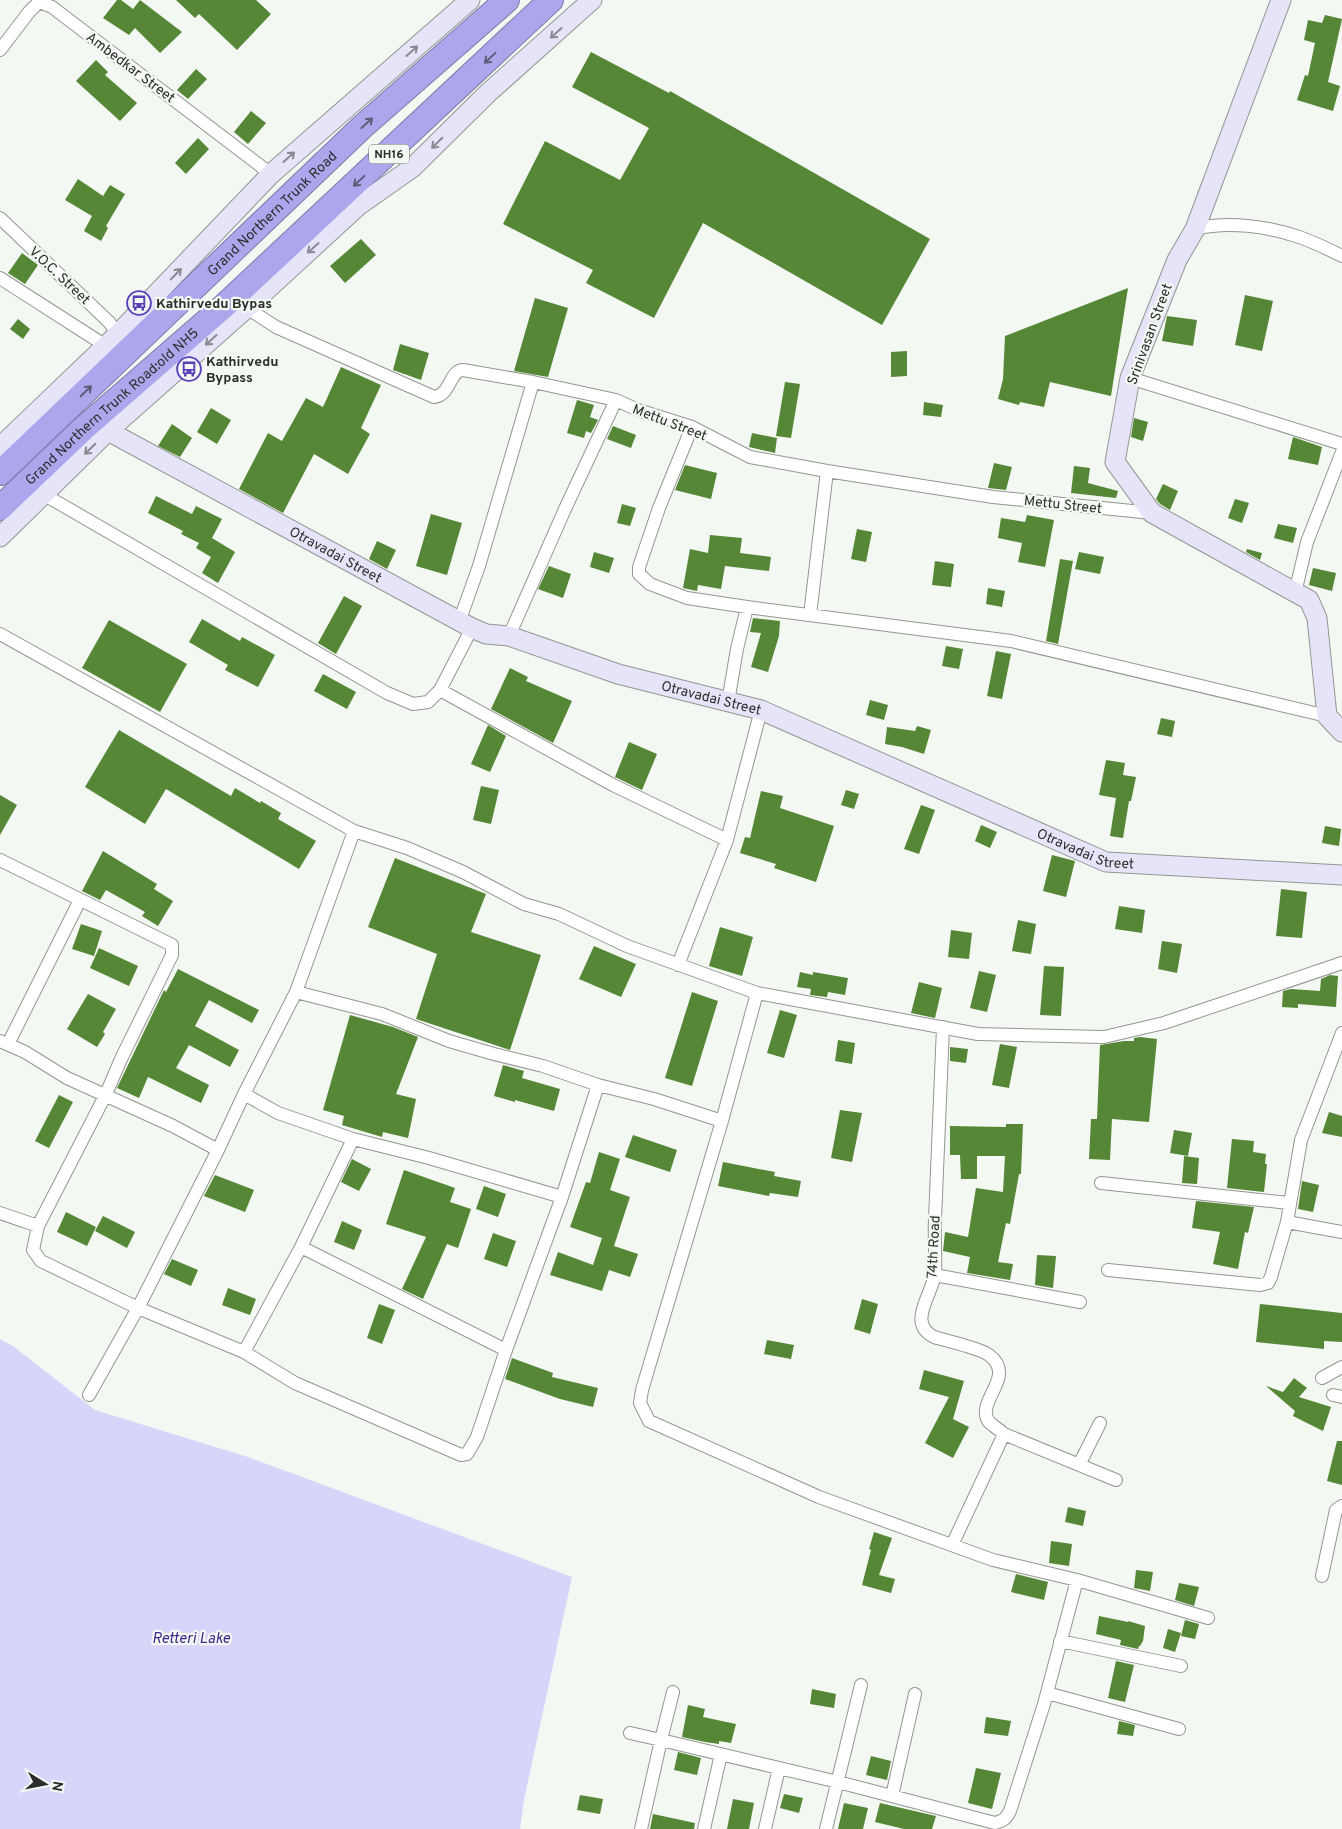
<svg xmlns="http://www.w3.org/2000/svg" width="1342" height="1829" viewBox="0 0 1342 1829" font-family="Overpass,sans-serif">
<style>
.water{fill:#d7d5fa}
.building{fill:#568737}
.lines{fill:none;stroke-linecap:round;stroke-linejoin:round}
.street-casing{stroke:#939691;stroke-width:14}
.secondary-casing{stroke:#939691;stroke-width:21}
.highway-casing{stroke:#7f7ca9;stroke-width:26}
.street{stroke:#fff;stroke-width:12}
.secondary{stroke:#e6e4f9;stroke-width:19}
.highway{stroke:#aca6ec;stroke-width:24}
.oneway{stroke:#898992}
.oneway2{stroke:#5f5e79}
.labels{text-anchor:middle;stroke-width:4.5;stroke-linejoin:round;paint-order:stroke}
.shield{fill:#f4f8f3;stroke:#686b68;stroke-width:1}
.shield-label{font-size:12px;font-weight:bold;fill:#2c2e2c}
.street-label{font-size:14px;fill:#2c2e2c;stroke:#f4f8f3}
.poi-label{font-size:14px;font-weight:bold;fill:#2c2e2c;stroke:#f4f8f3;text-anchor:start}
.water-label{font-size:15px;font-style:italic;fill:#3f2789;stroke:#f4f8f3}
</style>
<rect width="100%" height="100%" fill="#f4f8f3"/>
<path class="water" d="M0 1339 13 1346 95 1410 248 1457 572 1577 524 1800 520 1829H0Z"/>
<path class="building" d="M117 0H121L133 9 140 0 182 32 160 53 135 28 129 35 103 18Z
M176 0H256L271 14 237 50 199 14 195 18Z
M1325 15 1342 19 1328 82 1340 86 1333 111 1297 100 1305 75 1308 76 1315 43 1304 40 1308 20 1322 23Z
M591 52 669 93 670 91 930 239 882 325 703 223 654 318 586 283 593 270 503 224 545 141 620 180 649 128 572 87Z
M96 60 108 72 105 75 137 103 120 121 76 81Z
M196 69 207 79 188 99 177 90Z
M251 111 266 123 248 144 234 132Z
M198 138 209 149 186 174 175 163Z
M78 179 103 196 110 185 125 194 106 226 108 228 101 241 84 231 92 216 65 200Z
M361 239 376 255 345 283 330 266Z
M22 253 38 265 25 284 8 273Z
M1128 288 1111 396 1050 382 1044 407 1020 402 1019 405 998 399 1003 379 1005 336Z
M1245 295 1273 301 1262 351 1235 345Z
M535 298 568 308 548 377 514 371Z
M1167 316 1197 320 1193 346 1162 341Z
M18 319 30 329 23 339 10 329Z
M400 344 429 353 421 380 393 370Z
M907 351V376L891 377V352Z
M341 367 381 385 361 428 370 434 348 474 314 454 283 513 239 489 268 433 282 441 306 398 323 407Z
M785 382 800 384 791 438 776 436Z
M577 400 594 405 590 417 598 420 591 433 586 431 584 438 567 433Z
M924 402 943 405 941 417 923 415Z
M211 408 231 420 217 444 197 432Z
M1134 418 1148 422 1143 441 1131 437Z
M172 424 192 438 180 457 158 446Z
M613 426 636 435 631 448 607 439Z
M752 433 777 438 775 453 749 447Z
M1293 437 1322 447 1318 465 1288 459Z
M994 463 1012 467 1006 490 988 488Z
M685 465 717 473 711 499 675 490Z
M1074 466 1090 468 1088 483 1118 491 1116 498 1071 493Z
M1163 484 1178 491 1170 510 1160 504 1156 499Z
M156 496 192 514 196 506 222 519 212 538 235 552 218 583 202 573 211 557 196 548 199 543 181 534 183 531 148 513Z
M1235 499 1249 503 1242 523 1228 518Z
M622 504 636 508 630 526 617 523Z
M431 514 462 523 447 575 416 566Z
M1027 515 1054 520 1045 567 1018 562 1022 543 998 538 1001 518 1025 522Z
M1278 524 1297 528 1293 543 1274 538Z
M857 529 872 532 866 562 851 559Z
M710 535 742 538 740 553 771 557 769 571 725 566 721 589 698 585 697 591 683 588 690 549 708 553Z
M377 541 396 550 387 569 369 559Z
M1247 549 1262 553 1260 560 1246 552Z
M594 552 614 558 609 573 590 567Z
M1079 552 1104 557 1100 574 1075 569Z
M1060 559 1073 561 1058 644 1046 641Z
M935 561 954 564 951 587 932 585Z
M549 566 571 574 563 598 538 589Z
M1313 568 1336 573 1332 591 1309 585Z
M988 588 1005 591 1002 607 986 604Z
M344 596 362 606 336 654 318 643Z
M753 618 780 621 779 636 768 672 751 667 761 633 750 632Z
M202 619 240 641 242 637 275 655 258 687 225 670 228 665 189 642Z
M109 620 187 664 160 712 82 668Z
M946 646 963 649 959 669 942 666Z
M996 651 1011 654 1002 699 987 696Z
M510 668 528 677 526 681 572 701 553 743 491 709Z
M323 674 356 692 347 709 314 691Z
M870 700 888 705 884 720 866 715Z
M1161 718 1175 721 1172 737 1157 734Z
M488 725 506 736 490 772 471 764Z
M917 726 931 730 924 754 902 747 885 744 887 727 915 731Z
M119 730 231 796 235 788 260 803 261 801 281 813 278 819 316 841 299 869 166 789 145 824 85 787Z
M629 742 657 754 642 790 615 777Z
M1106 760 1125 763 1123 775 1136 777 1131 801H1129L1123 838 1110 836 1116 798 1099 795Z
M481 786 499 790 491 824 473 820Z
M846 790 859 794 854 809 841 805Z
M761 791 783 796 780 808 834 826 816 882 774 868 776 864 740 853 745 837 750 838Z
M0 795 17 805 0 835Z
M921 805 935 810 919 854 904 849Z
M981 825 997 832 990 848 975 841Z
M1325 826 1341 829 1339 846 1322 843Z
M103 851 157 884 154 889 173 901 158 926 142 916 145 912 106 890 100 900 82 891Z
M1052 855 1075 861 1066 897 1043 891Z
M395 858 486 894 471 932 541 955 510 1050 416 1019 437 954 368 927Z
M1281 889 1307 892 1302 938 1276 936Z
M1119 906 1145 910 1142 933 1115 929Z
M1018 920 1036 924 1031 954 1012 951Z
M81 924 102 931 94 956 72 949Z
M720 927 753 937 742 976 709 966Z
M951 930 972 933 969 959 948 957Z
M1162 941 1182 944 1177 973 1158 969Z
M594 946 636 964 621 997 579 979Z
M99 948 138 966 129 986 90 968Z
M1044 966 1064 967 1061 1016 1040 1015Z
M178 969 259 1010 252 1023 209 1000 195 1026 239 1050 230 1067 189 1045 176 1068 209 1085 201 1103 148 1077 139 1098 117 1088 164 990 166 992Z
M979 971 996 975 987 1012 970 1008Z
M800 972 813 975V972L848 978 845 995 828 992 827 997 810 995 811 989 797 987Z
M1330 975 1338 976 1336 1007 1298 1004V1008L1282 1007 1283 991 1291 989 1320 991 1321 979Z
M919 982 942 988 935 1018 911 1013Z
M692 992 718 1001 692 1086 665 1078Z
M88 994 116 1009 103 1032 105 1034 97 1047 67 1029Z
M780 1010 797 1015 784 1058 767 1053Z
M350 1015 393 1027 418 1037 396 1094 416 1099 408 1138 383 1132 382 1137 342 1125 344 1116 323 1110Z
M1140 1037 1157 1039 1149 1122 1112 1119 1110 1160 1089 1159 1091 1119H1097L1100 1045 1124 1041H1134V1038Z
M838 1040 855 1043 852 1064 835 1061Z
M1000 1044 1017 1047 1009 1088 992 1085Z
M950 1047 968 1049 966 1063 950 1061Z
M503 1065 524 1071 522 1078 560 1089 554 1111 515 1100V1102L494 1096Z
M59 1095 73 1102 49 1148 35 1141Z
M840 1110 862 1113 852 1162 831 1158Z
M1329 1112 1342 1116V1137L1322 1133Z
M1006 1124H1023L1021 1174H1019L1010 1224 1006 1223 998 1262 1013 1264 1010 1280 967 1273 970 1257 943 1251 945 1232 968 1237 976 1188 1003 1192 1005 1156H977V1179H961L960 1155H950V1126L1006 1127Z
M1174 1130 1192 1133 1188 1156 1170 1153Z
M633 1135 677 1150 670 1172 625 1157Z
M1232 1139 1254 1141 1253 1152 1266 1154 1265 1164H1267L1264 1192 1227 1188Z
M599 1152 620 1159 610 1190 630 1197 614 1246 638 1254 630 1277 609 1270 602 1291 550 1275 558 1252 593 1265 602 1238 570 1227 586 1182 590 1183Z
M1184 1156 1199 1158 1197 1184 1182 1183Z
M352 1159 371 1169 359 1191 341 1182Z
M723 1162 775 1172 774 1176 801 1181 798 1197 770 1193 769 1196 718 1186Z
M404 1170 455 1188 450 1202 471 1209 458 1248 447 1244 423 1299 402 1289 426 1237 386 1224Z
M215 1175 254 1190 245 1212 204 1196Z
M1302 1181 1319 1185 1313 1212 1298 1209Z
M484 1186 506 1194 498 1217 476 1209Z
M1196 1201 1254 1207 1248 1233 1245 1232 1238 1269 1213 1264 1220 1232 1192 1228Z
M66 1212 96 1227 87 1246 57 1232Z
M103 1216 135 1232 127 1248 95 1231Z
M342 1221 362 1230 354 1250 334 1242Z
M493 1233 516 1241 507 1267 484 1259Z
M1037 1255 1056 1256 1053 1288 1035 1285Z
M172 1259 198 1270 191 1286 164 1274Z
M228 1288 256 1299 250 1315 222 1305Z
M862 1299 878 1304 870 1334 854 1329Z
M379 1304 395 1310 382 1344 367 1338Z
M1260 1304 1342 1313V1342L1324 1341V1349L1256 1342Z
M767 1340 794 1345 791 1359 764 1354Z
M512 1358 553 1373 552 1377 598 1388 593 1407 560 1399 505 1379Z
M924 1370 964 1381 953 1419 969 1427 953 1458 925 1443 949 1397 919 1389Z
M1294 1378 1307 1388 1299 1397 1331 1407 1323 1431 1293 1416 1295 1411 1266 1386 1283 1392Z
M1337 1441H1342V1485L1327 1481Z
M1068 1507 1086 1511 1083 1526 1065 1522Z
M874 1532 892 1538 879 1575 895 1579 891 1593 862 1585 871 1550 869 1549Z
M1051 1541 1072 1544 1069 1566 1049 1563Z
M1136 1570 1153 1572 1150 1591 1134 1588Z
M1016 1574 1048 1582 1044 1600 1011 1592Z
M1179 1583 1199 1587 1194 1606 1175 1600Z
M1099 1616 1128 1622V1621L1145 1626 1143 1641 1140 1646H1139L1138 1649 1120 1645 1121 1640 1096 1634Z
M1185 1620 1199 1624 1195 1639 1181 1636Z
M1168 1629 1181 1633 1175 1652 1163 1648Z
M1116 1661 1134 1665 1125 1702 1108 1698Z
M812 1689 836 1694 834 1708 810 1704Z
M688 1705 705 1709 703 1717 736 1724 731 1743 719 1741V1744L705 1742 682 1737Z
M986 1717 1011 1721 1008 1736 984 1733Z
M1119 1721 1135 1725 1133 1736 1117 1734Z
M678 1752 701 1758 697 1775 674 1770Z
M871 1756 891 1761 887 1780 866 1775Z
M976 1768 1001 1773 992 1809 968 1803Z
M784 1794 803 1798 799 1813 780 1808Z
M580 1795 603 1799 600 1814 577 1810Z
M733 1799 754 1803 749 1829H727Z
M844 1803 868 1808 863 1829H838Z
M880 1803 936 1816 932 1829H904L875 1822Z
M653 1814 695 1823 694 1829H650Z"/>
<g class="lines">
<g class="street-casing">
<path id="street" d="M0 50 29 12 39 2 52 7 271 174
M0 218 109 322 118 334
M1195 229C1228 221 1267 226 1299 237 1314 242 1328 249 1342 256
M0 278 106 346
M247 308 276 327 434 397C451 395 449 371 463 370L533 382 616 400 638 410 692 427 750 457 827 471 993 497 1152 513
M1130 378 1342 444
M692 427 659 508 639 567V574L650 584 687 598 747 607 1011 641 1327 716
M43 494 387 693 413 704 428 702 440 690 472 628
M1295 593 1307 542 1342 452
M810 615 827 471
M459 622 479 566 533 382
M0 634 354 831 407 848 463 872 524 904 559 914 627 946 757 993 722 1121 654 1099 598 1085 543 1066 494 1054 449 1041 382 1014 296 992 244 1094 218 1150 173 1126 67 1078 25 1052 0 1041
M509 636 565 509 616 400
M440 690 613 785 727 840
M728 702 737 649 747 607
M0 860 172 945V955L121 1059 106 1094 38 1226 33 1250 41 1261 138 1308 244 1352 295 1383 461 1455 467 1454 477 1437 506 1350 562 1197
M678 965 727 840 761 710
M296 992 354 831
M757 993 978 1034 1104 1037 1164 1023 1342 963
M943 1027C940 1091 938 1155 935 1219 934 1237 936 1255 935 1273 933 1294 906 1323 934 1337 947 1341 980 1348 989 1355 1018 1377 974 1401 989 1422 993 1426 1000 1430 1004 1434L1116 1480
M1342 1033 1301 1140 1287 1222 1342 1232
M8 1044 80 900
M244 1094 278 1113 353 1139 429 1158 562 1197 598 1085
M722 1121 642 1390 640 1403 649 1421 819 1497 993 1560 1077 1580 1208 1618
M1101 1183 1289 1203
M0 1213 38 1226
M301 1247 506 1350
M1108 1270 1260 1285 1268 1283 1271 1277 1287 1222
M935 1275 1080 1302
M244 1352 301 1247 353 1139
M1322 1378 1342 1367
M89 1395 138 1308 218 1150
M1333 1395 1342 1397
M1079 1465 1100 1423
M952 1545 1004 1434
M1322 1576 1336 1510 1342 1506
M1060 1641 1181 1666
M1047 1693 1179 1729
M630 1733 661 1740 673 1692
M892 1796 915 1694
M641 1829 661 1740 838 1782 995 1823C1003 1821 1006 1819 1010 1811L1044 1704 1077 1580
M704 1829 721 1754
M765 1829 779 1768
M826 1829 861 1685"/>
</g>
<g class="secondary-casing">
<g id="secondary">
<path d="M1281 0 1195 229 1177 260 1130 378 1115 462 1152 513 1309 600 1317 618 1327 716 1342 732"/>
<path id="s1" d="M108 431 472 628 486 634 509 636 618 674 761 710 1106 862 1342 875"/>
<path d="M0 447 118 334 271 174 470 0"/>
<path d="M0 537 108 431 247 308 358 206 412 168 488 93 592 0"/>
</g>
</g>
<g class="highway-casing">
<g id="highway">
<path id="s2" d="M0 473 362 127 507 0"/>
<path id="s3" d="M0 508 84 428 224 306 551 0"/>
</g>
</g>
<use href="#street" class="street"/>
<use href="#secondary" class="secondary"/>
<use href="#highway" class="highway"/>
</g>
<defs><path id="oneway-shaft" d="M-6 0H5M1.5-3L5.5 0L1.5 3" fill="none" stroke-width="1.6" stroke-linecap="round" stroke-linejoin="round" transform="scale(1.25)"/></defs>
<g class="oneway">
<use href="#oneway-shaft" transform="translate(556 33) rotate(138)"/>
<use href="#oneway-shaft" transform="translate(412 51) rotate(-41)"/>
<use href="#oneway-shaft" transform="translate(437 143) rotate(135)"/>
<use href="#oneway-shaft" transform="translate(289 157) rotate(-42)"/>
<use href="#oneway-shaft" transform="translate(313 248) rotate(138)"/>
<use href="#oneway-shaft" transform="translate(176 274) rotate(-46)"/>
<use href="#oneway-shaft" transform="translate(211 340) rotate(138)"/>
<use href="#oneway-shaft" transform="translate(90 449) rotate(136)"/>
</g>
<g class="oneway2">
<use href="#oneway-shaft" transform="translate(490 58) rotate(137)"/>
<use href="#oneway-shaft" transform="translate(367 123) rotate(-42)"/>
<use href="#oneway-shaft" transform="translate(359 181) rotate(137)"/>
<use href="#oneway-shaft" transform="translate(86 391) rotate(-44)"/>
</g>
<defs>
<g id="bus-ring" transform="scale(1.25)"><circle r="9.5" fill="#f4f8f3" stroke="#5a3fb7" stroke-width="1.5"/><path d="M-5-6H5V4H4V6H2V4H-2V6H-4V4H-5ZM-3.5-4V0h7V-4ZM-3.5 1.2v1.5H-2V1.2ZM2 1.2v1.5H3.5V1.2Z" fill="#5a3fb7"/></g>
</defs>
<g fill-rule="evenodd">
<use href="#bus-ring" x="139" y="303"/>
<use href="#bus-ring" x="189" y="369"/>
</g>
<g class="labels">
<rect class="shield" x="369" y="144.5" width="40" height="19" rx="4"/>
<g class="shield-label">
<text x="389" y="158">NH16</text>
</g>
<g class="street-label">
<text transform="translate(131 67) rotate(37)" y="5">Ambedkar Street</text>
<text dy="5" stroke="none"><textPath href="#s2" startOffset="376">Grand Northern Trunk Road</textPath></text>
<text transform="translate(60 275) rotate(43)" y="5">V.O.C. Street</text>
<text transform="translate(1149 334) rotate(-70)" y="5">Srinivasan Street</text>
<text dy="5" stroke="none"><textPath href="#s3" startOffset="151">Grand Northern Trunk Road:old NH5</textPath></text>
<text transform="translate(670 422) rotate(21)" y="5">Mettu Street</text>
<text transform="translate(1063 504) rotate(6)" y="5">Mettu Street</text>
<text dy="5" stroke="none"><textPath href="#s1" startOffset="259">Otravadai Street</textPath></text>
<text dy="5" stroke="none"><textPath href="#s1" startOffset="664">Otravadai Street</textPath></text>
<text dy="5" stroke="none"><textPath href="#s1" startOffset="1069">Otravadai Street</textPath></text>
<text transform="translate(933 1247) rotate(-87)" y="5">74th Road</text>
</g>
<g class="poi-label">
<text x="156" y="308">Kathirvedu Bypas</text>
<text x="206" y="366">Kathirvedu<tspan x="206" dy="16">Bypass</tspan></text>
</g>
<g class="water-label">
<text x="191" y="1643">Retteri Lake</text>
</g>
</g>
<g transform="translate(45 1784) rotate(100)" stroke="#f4f8f3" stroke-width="4" paint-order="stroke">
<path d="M0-4L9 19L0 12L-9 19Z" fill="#2c2e2c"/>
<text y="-8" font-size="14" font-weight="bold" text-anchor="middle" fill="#2c2e2c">N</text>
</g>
</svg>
